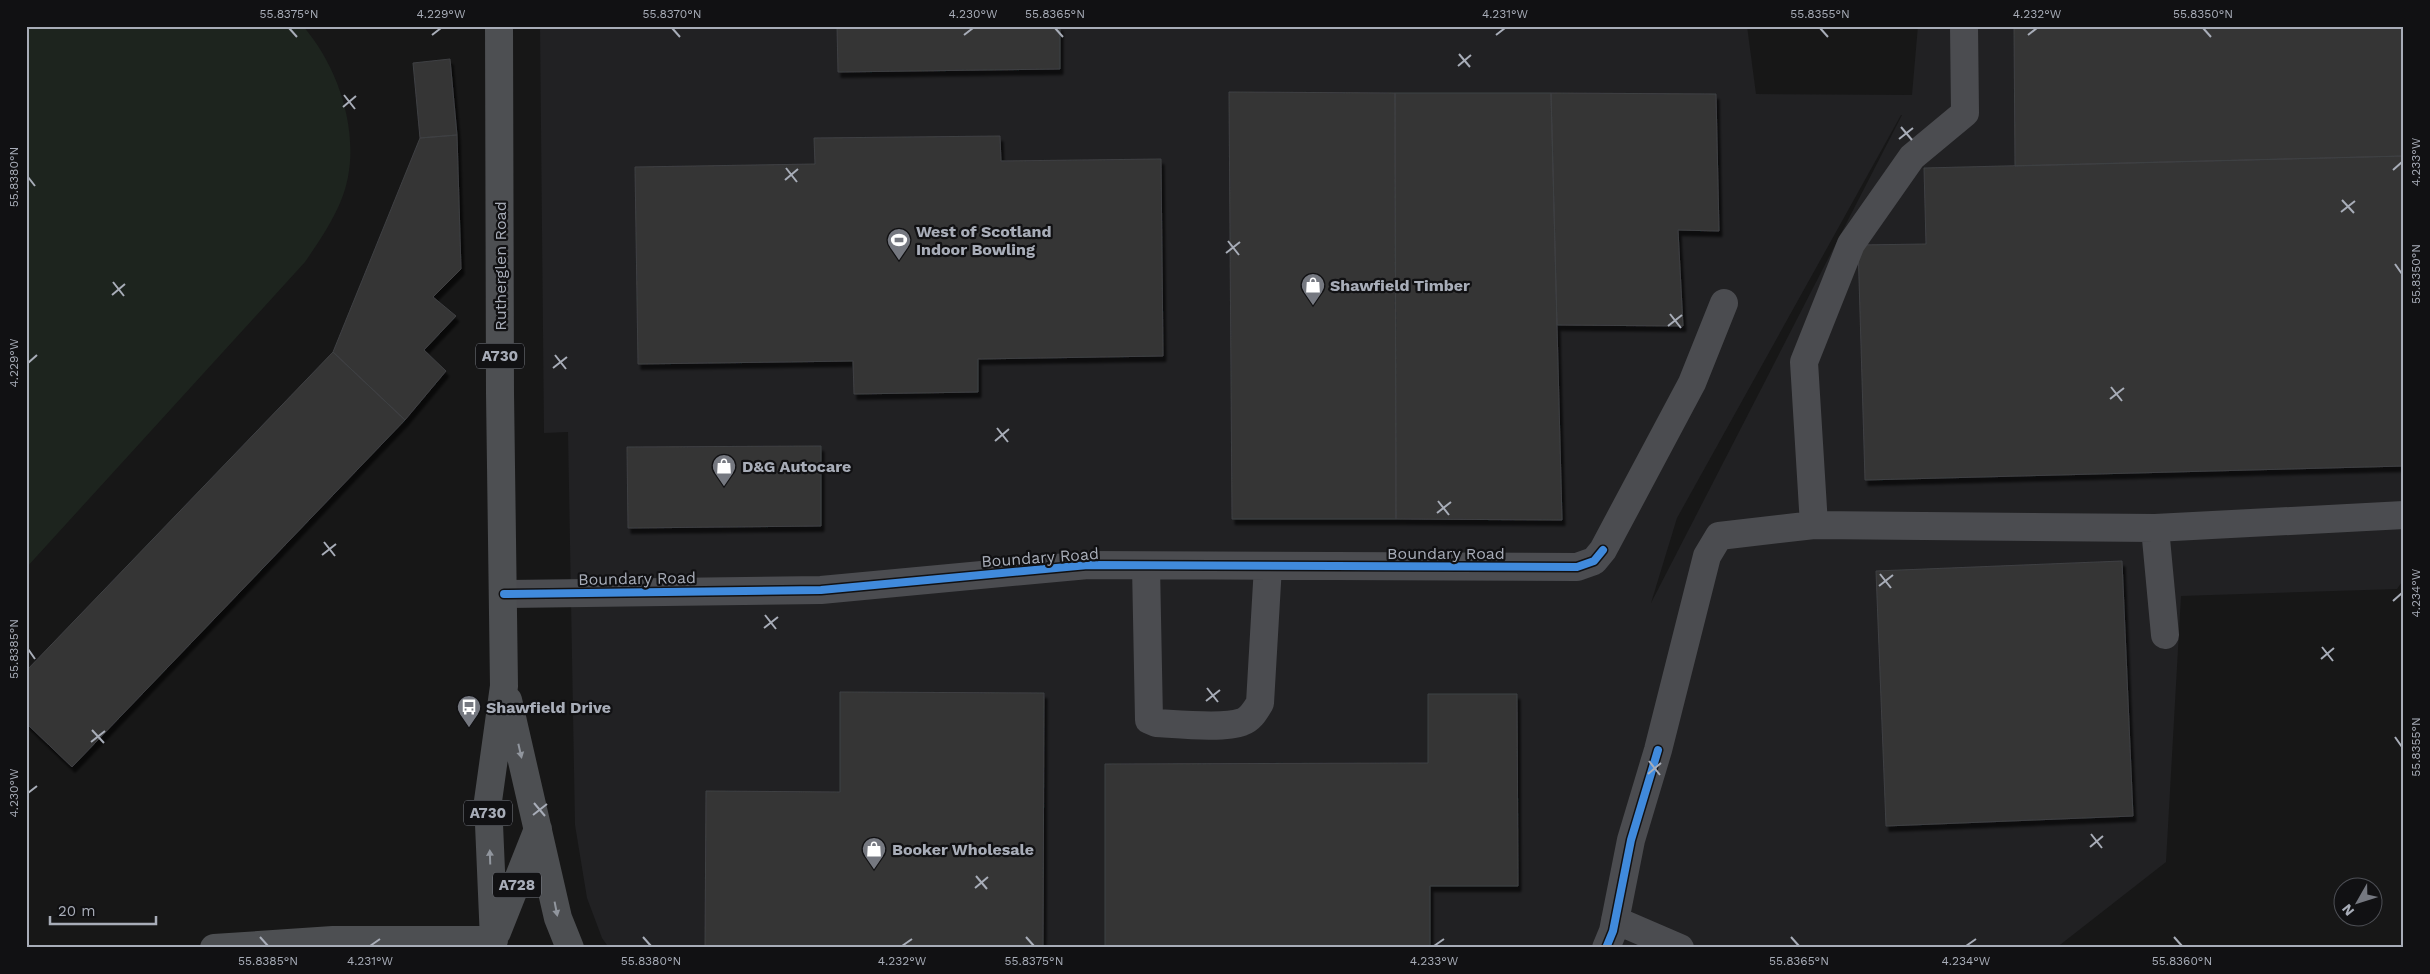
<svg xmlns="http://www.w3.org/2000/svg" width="2430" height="974" viewBox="0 0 2430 974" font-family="'Work Sans',sans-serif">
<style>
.built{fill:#212123;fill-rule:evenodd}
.green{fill:#1d241e}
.building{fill:#353536;stroke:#3f4043;filter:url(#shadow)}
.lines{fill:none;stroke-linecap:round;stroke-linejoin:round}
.minor{stroke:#4b4c50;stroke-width:28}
.major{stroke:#4d4f52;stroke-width:28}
.cycleway-casing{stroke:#111113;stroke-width:11}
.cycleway{stroke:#408adc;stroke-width:8}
.oneway{fill:#91969e}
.ticks{fill:none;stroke:#a8adb8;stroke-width:2}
.labels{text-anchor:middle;stroke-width:4.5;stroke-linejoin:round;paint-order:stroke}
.shield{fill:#111113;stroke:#7b7e86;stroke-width:1}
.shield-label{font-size:15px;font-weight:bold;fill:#a8adb8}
.poi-label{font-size:16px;font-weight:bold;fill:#a8adb8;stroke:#111113;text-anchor:start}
.street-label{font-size:16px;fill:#a8adb8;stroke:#111113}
.neatline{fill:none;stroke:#a8adb8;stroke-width:2}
.ticks-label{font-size:12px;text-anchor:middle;fill:#a8adb8}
</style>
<defs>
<filter id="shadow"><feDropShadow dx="3" dy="5.5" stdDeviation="1" flood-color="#0009"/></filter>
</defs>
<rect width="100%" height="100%" fill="#171717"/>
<path class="built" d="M540 26H1747L1756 94 1912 95 1918 26H2404V579L2397 589 2181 596 2166 862 2056 948H609L602 938 587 898 575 825 568 432 544 433ZM1901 115H1902L1651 603 1677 518Z"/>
<path class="green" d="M26 26H303C342 71 365 146 340 203 331 224 318 243 305 262L26 568Z"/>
<path class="building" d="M837 26H1060V69L838 72Z
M2014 26H2404V156L2015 166Z
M450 59 457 135 420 138 413 63Z
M1229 92 1395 93 1396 519H1232Z
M1395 93H1551L1562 520 1396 519Z
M1551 93 1716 94 1719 231 1678 230 1683 326 1557 325Z
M457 135 461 269 433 297 456 316 424 350 446 371 405 420 333 352 420 138Z
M1000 136 1001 161 1161 159 1163 356 978 359V392L854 394 853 361 638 364 635 167 815 164 814 138Z
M2404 156V466L1865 480 1858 245 1926 244 1924 168Z
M333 352 405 420 72 767 26 723V671Z
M821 446V526L628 528 627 447Z
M2122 561 2133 816 1886 826 1876 571Z
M840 692 1044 693 1043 948H705L706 791 840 792Z
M1428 694H1517L1518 886H1430V948H1105V764L1428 763Z"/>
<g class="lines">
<path class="minor" d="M1964 26 1965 113 1912 157 1851 244 1804 362 1814 525 2155 528 2404 515
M2155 528 2165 635
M1146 566 1149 720 1156 723C1176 724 1225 729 1242 722 1251 719 1255 711 1260 703L1268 566
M504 594 821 590 1088 565 1577 567 1594 561 1603 550 1692 383 1724 303
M1615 920 1680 948
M1606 948 1613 931 1631 840 1658 750 1707 556 1719 536 1814 525"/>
<path class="major" d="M508 700 558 918 570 948
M497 932 538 829
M494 940 488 801 504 686 500 393 499 26
M214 948 333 940H494"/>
<g class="cycleway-casing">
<path id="cycleway" d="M504 594 821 590 1088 565 1577 567 1594 561 1603 550
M1606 948 1613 931 1631 840 1658 750"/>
</g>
<use href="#cycleway" class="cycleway"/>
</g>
<defs><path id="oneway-solid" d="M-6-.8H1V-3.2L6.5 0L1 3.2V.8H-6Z" transform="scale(1.25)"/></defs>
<g class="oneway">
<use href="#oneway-solid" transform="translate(520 751) rotate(77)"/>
<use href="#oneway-solid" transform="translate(490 857) rotate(-92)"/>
<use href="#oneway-solid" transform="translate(556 909) rotate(79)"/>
</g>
<path class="ticks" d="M289 28 297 37M672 28 680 37M1055 28 1063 37M1820 28 1828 37M2203 28 2211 37M432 35 441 28M964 35 973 28M1496 35 1505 28M2028 35 2037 28M1459 54 1470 67M1458 66 1471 55M344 95 355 109M343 107 356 96M1901 127 1912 140M1899 139 1913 128M786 168 797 182M2393 170 2402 162M28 177 35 186M785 180 798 169M2342 200 2354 213M2341 212 2355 201M1228 241 1239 255M1226 253 1240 242M2395 264 2402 274M113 282 124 296M112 295 125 284M1670 314 1681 328M1668 326 1682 315M555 355 566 369M28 363 37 355M553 368 567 357M2111 387 2122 401M2110 399 2124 388M997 428 1008 442M995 441 1009 429M1438 501 1449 515M1437 513 1451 502M324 542 335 556M322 555 336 544M1880 574 1891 588M1879 586 1893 575M2393 601 2402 593M765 615 776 629M764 628 778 617M2322 647 2333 661M28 649 35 659M2321 659 2334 648M1207 688 1218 702M1206 701 1220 690M92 730 104 743M2395 737 2402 747M91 742 105 731M1649 761 1660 775M1648 774 1661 763M28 793 37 786M534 803 545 816M533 815 547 804M2091 834 2102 848M2090 847 2103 836M976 876 987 889M975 888 988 877M260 937 268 946M643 937 651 946M1026 937 1034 946M1791 937 1799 946M2174 937 2182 946M370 946 380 939M902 946 912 939M1434 946 1444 939M1966 946 1976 939"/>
<defs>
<g id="stadium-pin" transform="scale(1.25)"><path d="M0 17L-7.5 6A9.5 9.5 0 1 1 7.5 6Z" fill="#757880" stroke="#111113"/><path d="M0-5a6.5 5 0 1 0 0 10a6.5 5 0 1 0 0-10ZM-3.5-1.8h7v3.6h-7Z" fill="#fff"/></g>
<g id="shop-pin" transform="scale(1.25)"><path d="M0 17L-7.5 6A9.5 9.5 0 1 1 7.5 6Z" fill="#757880" stroke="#111113"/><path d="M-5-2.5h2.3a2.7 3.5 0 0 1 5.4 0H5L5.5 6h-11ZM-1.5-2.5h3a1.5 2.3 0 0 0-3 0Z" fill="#fff"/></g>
<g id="bus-pin" transform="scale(1.25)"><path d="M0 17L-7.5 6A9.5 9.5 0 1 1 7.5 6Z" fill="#757880" stroke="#111113"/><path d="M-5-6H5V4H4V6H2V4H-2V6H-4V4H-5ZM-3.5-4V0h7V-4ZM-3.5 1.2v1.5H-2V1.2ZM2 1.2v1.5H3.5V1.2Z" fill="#fff"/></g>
</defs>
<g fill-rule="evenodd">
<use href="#stadium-pin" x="899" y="240"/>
<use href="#shop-pin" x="1313" y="285"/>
<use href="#shop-pin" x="724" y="466"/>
<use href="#bus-pin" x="469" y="707"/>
<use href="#shop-pin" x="874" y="849"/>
</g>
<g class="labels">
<g class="shield">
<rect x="476" y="343.5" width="48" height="25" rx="4"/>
<rect x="464" y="800.5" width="48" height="25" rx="4"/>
<rect x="493" y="872.5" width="48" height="25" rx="4"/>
</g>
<g class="shield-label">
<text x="500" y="361">A730</text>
<text x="488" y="818">A730</text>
<text x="517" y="890">A728</text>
</g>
<g class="poi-label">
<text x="916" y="237">West of Scotland<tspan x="916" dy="18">Indoor Bowling</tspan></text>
<text x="1330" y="291">Shawfield Timber</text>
<text x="742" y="472">D&amp;G Autocare</text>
<text x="486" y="713">Shawfield Drive</text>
<text x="892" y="855">Booker Wholesale</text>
</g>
<g class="street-label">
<text transform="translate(500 266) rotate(-90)" y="6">Rutherglen Road</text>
<text x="1446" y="559">Boundary Road</text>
<text transform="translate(1040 557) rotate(-4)" y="6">Boundary Road</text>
<text transform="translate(637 578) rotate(-1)" y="6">Boundary Road</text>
</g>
</g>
<rect width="2430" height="974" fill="none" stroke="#111113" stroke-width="55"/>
<g transform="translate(2358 902) rotate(231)"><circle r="24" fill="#111113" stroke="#4d4f55"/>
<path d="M0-4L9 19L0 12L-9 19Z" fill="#757880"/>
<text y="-8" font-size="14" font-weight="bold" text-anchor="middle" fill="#a8adb8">N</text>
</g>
<path d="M50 916v8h106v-8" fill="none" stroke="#a8adb8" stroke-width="2.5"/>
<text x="58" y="916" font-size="15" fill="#a8adb8" stroke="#111113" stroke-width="4" paint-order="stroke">20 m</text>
<rect x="28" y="28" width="2374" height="918" class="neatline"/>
<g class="ticks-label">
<text x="289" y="18">55.8375°N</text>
<text x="441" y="18">4.229°W</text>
<text x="672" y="18">55.8370°N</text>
<text x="973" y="18">4.230°W</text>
<text x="1055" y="18">55.8365°N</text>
<text x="1505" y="18">4.231°W</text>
<text x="1820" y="18">55.8355°N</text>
<text x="2037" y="18">4.232°W</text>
<text x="2203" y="18">55.8350°N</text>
<text transform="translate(2416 162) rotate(-90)" y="4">4.233°W</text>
<text transform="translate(14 177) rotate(-90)" y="4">55.8380°N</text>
<text transform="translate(2416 274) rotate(-90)" y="4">55.8350°N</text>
<text transform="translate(14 363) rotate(-90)" y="4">4.229°W</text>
<text transform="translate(2416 593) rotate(-90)" y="4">4.234°W</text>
<text transform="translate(14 649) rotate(-90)" y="4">55.8385°N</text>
<text transform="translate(2416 747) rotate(-90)" y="4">55.8355°N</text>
<text transform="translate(14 793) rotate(-90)" y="4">4.230°W</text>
<text x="268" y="965">55.8385°N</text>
<text x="370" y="965">4.231°W</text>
<text x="651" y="965">55.8380°N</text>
<text x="902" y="965">4.232°W</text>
<text x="1034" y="965">55.8375°N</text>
<text x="1434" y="965">4.233°W</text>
<text x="1799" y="965">55.8365°N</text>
<text x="1966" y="965">4.234°W</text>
<text x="2182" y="965">55.8360°N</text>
</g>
</svg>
